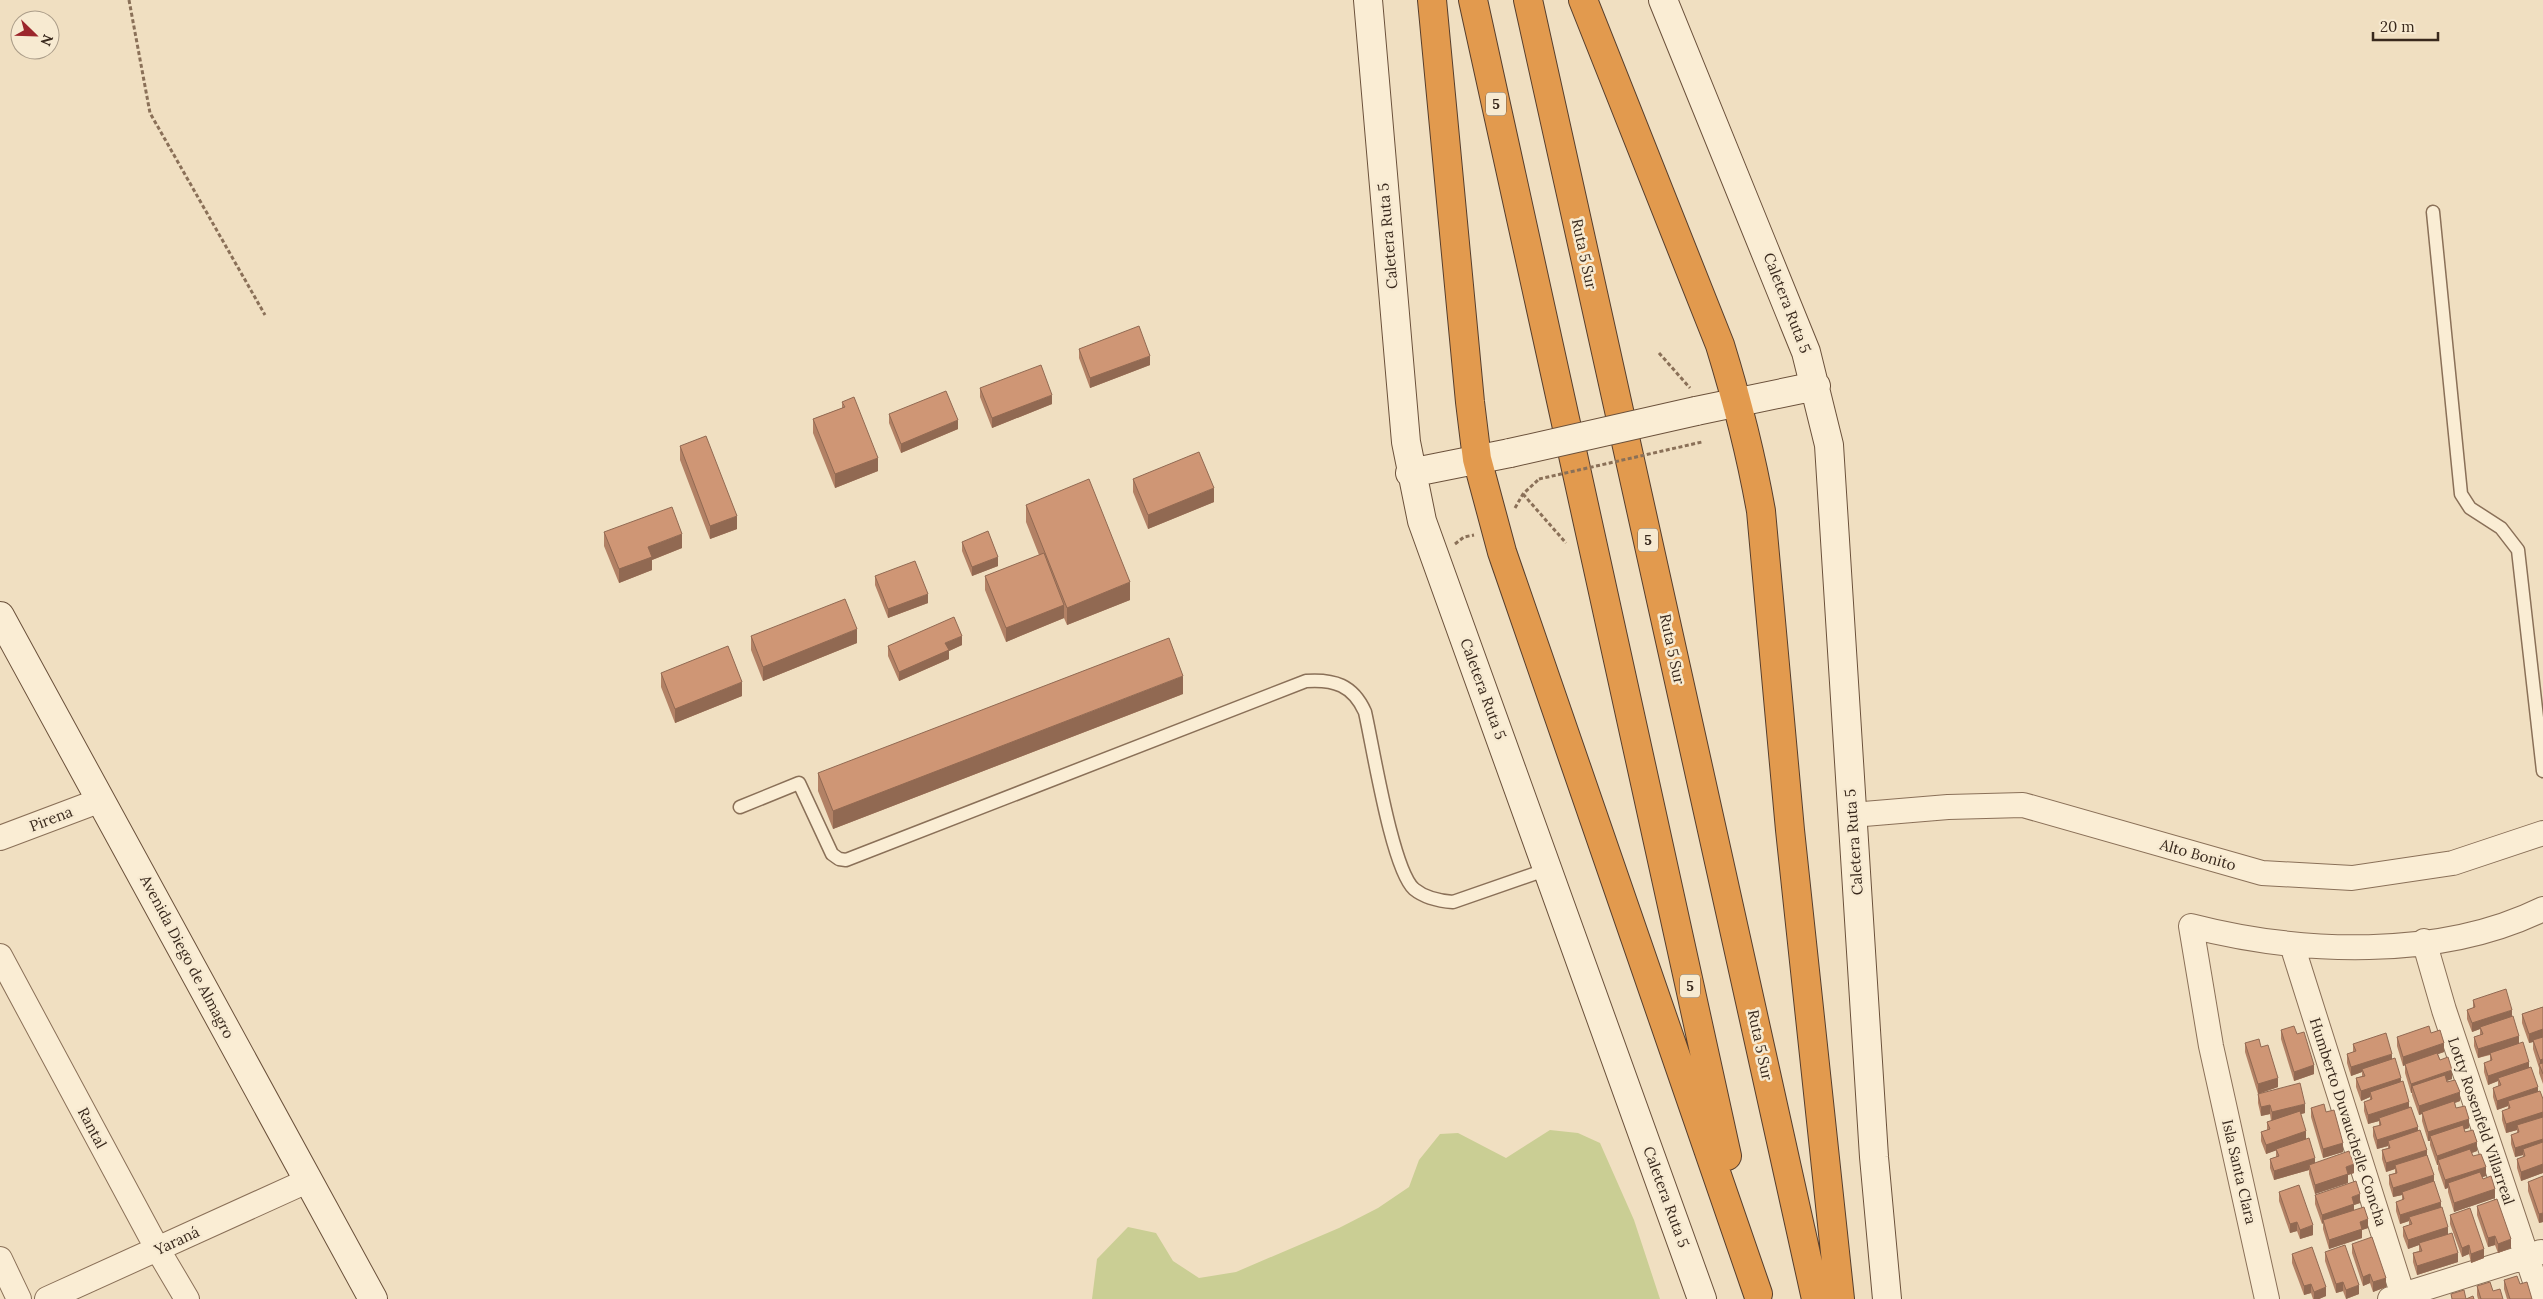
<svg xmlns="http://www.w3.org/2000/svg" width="2543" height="1299" viewBox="0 0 2543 1299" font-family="Lora,serif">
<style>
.green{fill:#cace94}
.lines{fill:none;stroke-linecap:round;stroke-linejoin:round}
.lane-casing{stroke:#8a7058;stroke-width:15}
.street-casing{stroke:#8a7058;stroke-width:26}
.secondary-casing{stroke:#6b513b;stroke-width:30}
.highway-casing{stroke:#573e2c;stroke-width:30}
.path{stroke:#8a7058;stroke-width:3;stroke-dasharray:4 2.5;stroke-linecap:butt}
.lane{stroke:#faedd4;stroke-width:12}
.street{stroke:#faedd4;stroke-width:24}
.secondary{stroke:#faedd4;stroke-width:28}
.highway{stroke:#e29a4e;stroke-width:28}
.secondary-bridge-casing{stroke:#6b513b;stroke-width:30;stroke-linecap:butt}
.path-bridge{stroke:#8a7058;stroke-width:3;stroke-dasharray:4 2.5;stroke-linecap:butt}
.secondary-bridge{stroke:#faedd4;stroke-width:28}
.wall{fill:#b28165}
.shaded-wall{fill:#916952}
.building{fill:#cf9675;stroke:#916952}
.labels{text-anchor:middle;stroke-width:5;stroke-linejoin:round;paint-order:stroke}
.shield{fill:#f7ead1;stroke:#726353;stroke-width:1}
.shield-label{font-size:14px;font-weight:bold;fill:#39291d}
.street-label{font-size:15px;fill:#39291d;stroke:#f7ead1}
</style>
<rect width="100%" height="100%" fill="#f0dfc1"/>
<path class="green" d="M1550 1130 1578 1133 1600 1143 1634 1220 1660 1299H1092L1097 1259 1128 1227 1156 1233 1173 1261 1199 1278 1236 1272 1339 1228 1378 1208 1409 1187 1419 1160 1440 1134 1458 1133 1506 1158Z"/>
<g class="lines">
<g class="lane-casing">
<path id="lane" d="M2433 212 2461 494 2470 508 2501 528 2518 550 2543 771
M740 807 799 783 832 854 839 859 846 860 1306 681C1334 679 1353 685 1365 712 1373 747 1392 869 1414 889 1425 898 1440 901 1453 902L1548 869"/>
</g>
<g class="street-casing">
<path id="street" d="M1852 815 1948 807 2023 805 2262 873 2352 878 2453 863 2543 833
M0 838 101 800
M2424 941 2444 1010 2541 1299
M2292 945 2404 1299
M0 956 158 1250 187 1299
M0 1259 19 1299
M47 1299 307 1181
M2267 1299 2211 1046 2191 926C2300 954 2439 960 2543 909
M2390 1299 2541 1252"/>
</g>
<g class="secondary-casing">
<path id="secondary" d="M1368 0 1406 442 1422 521 1702 1299
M1663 0 1806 352 1829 445 1874 1157 1887 1299
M1696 411 1816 386
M1410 473 1510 453
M0 616 373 1299"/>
</g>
<g class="highway-casing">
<path id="highway" d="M1432 0 1470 402 1477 459 1502 552 1758 1294
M1473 0 1727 1156
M1528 0 1816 1299
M1583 0 1720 345C1737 400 1751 455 1761 511L1790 830 1840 1299"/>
</g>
<path class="path" d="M129 0 150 113 265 315
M1659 353 1690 388
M1523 494 1566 543
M1515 508 1523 494 1539 479
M1455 544 1464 537 1474 535"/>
<use href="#lane" class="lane"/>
<use href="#street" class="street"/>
<use href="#secondary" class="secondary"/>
<use href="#highway" class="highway"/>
<g class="secondary-bridge-casing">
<path id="secondary-bridge" d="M1510 453 1696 411"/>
</g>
<path class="path-bridge" d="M1539 479 1702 442"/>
<use href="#secondary-bridge" class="secondary-bridge"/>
</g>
<path class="wall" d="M1079 349 1150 365 1090 388 1079 358Z
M980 388 1052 404 992 428 980 397Z
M842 402 878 471 835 488 813 433V419L842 408Z
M889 414 958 429 901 453 889 423Z
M680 446 737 529 710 539 680 460Z
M1133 479 1214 502 1148 529 1133 492Z
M1026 505 1130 600 1067 625 1064 618 1006 642 985 590V576L1039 555 1026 522Z
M604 532 682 548 652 560V570L619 583 604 546Z
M962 542 998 566 972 576 962 551Z
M875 576 928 603 888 618 875 585Z
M751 636 857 643 763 681 751 650Z
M962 645 949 651V659L899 681 888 656V646Z
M661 673 742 696 675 723 661 687Z
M1183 694 833 829 818 791V773Z
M2473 1000 2512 1016 2519 1043 2529 1068 2538 1091 2543 1099V1173L2521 1181 2517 1168V1159L2523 1157V1155L2515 1157 2511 1144V1135L2517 1133V1130L2506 1133 2502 1120V1111L2508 1109V1106L2497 1110 2493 1097V1088L2498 1086V1081L2488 1085 2484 1072V1063L2490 1061V1055L2478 1058 2474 1046V1037L2480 1035V1029L2472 1032 2467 1019V1010L2473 1008Z
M2543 1007V1084L2539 1073V1068L2533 1049V1042L2529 1043 2522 1023V1014Z
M2281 1030 2297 1034 2314 1074 2294 1081 2281 1039Z
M2431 1033 2444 1052 2438 1054 2440 1060 2452 1079 2447 1081 2460 1101 2455 1103 2456 1108 2469 1128 2464 1129 2465 1132 2477 1151 2472 1153 2473 1156 2486 1176 2482 1177 2483 1179 2495 1198 2454 1212 2448 1192V1188L2445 1189 2438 1169V1165H2437L2430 1145V1141H2428L2422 1121V1114L2419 1115 2412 1095V1093H2411L2405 1073V1065L2403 1066 2397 1046V1037Z
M2245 1043 2261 1047 2278 1087 2258 1094 2245 1052Z
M2353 1044 2392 1059 2427 1155 2448 1234 2458 1262 2417 1275 2413 1262V1253L2419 1251V1245L2408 1249 2403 1236V1227L2409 1225V1221L2400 1224 2396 1211V1202L2402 1200V1195L2393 1197 2389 1184V1175L2395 1173V1169L2386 1172 2382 1159V1150L2388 1148V1146L2377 1149 2373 1136V1127L2379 1126V1121L2368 1124 2364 1111V1102L2370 1100V1097L2361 1101 2356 1087V1078L2362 1076V1072L2351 1076 2347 1063V1054L2353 1052Z
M2258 1094 2305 1113 2301 1114 2306 1139 2315 1163 2354 1173 2348 1175V1183L2315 1194 2309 1174V1170L2274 1180 2270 1168V1159L2276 1157V1150L2266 1154 2261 1141V1132L2267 1130V1122L2271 1121 2270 1114 2261 1116 2258 1103Z
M2311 1108 2326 1112 2343 1152 2323 1158 2311 1117Z
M2543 1176V1222L2539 1223 2528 1191V1182Z
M2279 1192 2313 1235 2300 1239 2297 1231 2290 1233 2279 1201Z
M2315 1195 2360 1203 2354 1205V1210L2368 1228 2362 1230V1238L2329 1249 2323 1229V1223L2322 1224 2315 1204Z
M2477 1206 2511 1248 2498 1253 2495 1245 2488 1247 2477 1215Z
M2450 1215 2484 1258 2471 1263 2469 1254 2462 1257 2450 1224Z
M2352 1244 2386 1287 2373 1292 2370 1283 2363 1286 2352 1253Z
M2325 1252 2359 1294 2346 1299 2343 1291 2336 1293 2325 1261Z
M2292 1254 2326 1296 2319 1299H2313L2311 1293 2304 1295 2292 1263Z
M2504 1280 2520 1284 2532 1299H2507L2504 1289Z
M2477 1286 2493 1291 2503 1299H2478L2477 1295Z"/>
<path class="shaded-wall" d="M1150 356V365L1090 388V378Z
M1052 395V404L992 428V418Z
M958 420V429L901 453V444Z
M878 458V471L835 488V474Z
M1214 488V502L1148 529V515Z
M737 516V529L710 539V526Z
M682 534V548L652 560V570L619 583V569L648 547Z
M998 557V566L972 576V567Z
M1130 582V600L1067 625V608Z
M928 594V603L888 618V609Z
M1064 605V618L1006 642V628Z
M857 629V643L763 681V667Z
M962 636V645L949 651V659L899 681V672L945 643Z
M1183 676V694L833 829V811Z
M742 682V696L675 723V709Z
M2512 1010V1019L2480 1027V1029L2472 1032V1023Z
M2543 1029V1039L2533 1040V1042L2529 1043V1034Z
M2519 1036V1045L2478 1058V1049Z
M2444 1043V1052L2403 1066V1057Z
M2392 1054V1063L2362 1069V1072L2351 1076V1067Z
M2543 1059V1068L2540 1065V1060Z
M2529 1062V1071L2498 1078V1081L2488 1085V1076Z
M2314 1065V1074L2294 1081V1072Z
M2452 1070V1079L2414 1092 2412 1086V1093H2411V1084Z
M2278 1078V1087L2258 1094V1084Z
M2401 1078V1087L2370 1092V1097L2361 1101V1091Z
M2538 1087V1096L2508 1101V1106L2497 1110V1101Z
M2460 1092V1101L2422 1114V1112V1114L2419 1115V1106Z
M2409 1102V1111L2379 1118V1121L2368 1124V1115Z
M2305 1104V1113L2272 1121V1112Z
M2270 1105V1114L2261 1116V1107Z
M2543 1112V1121L2517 1125V1130L2506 1133V1124Z
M2469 1119V1128L2432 1140 2430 1136V1141H2428V1132Z
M2418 1127V1136L2388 1141V1146L2377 1149V1140Z
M2306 1131V1140L2266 1154V1145Z
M2543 1139V1148L2523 1149V1155L2515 1157V1148Z
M2477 1142V1151L2440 1164 2438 1160V1165H2437V1156Z
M2343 1143V1152L2323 1158V1149Z
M2427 1150V1159L2395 1165V1169L2386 1172V1163Z
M2315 1158V1167L2309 1165V1170L2274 1180V1171Z
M2354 1164V1173L2348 1175V1183L2315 1194V1185L2346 1167Z
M2543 1164V1173L2521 1181V1172Z
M2486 1167V1176L2449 1188 2448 1183V1188L2445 1189V1180Z
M2434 1175V1184L2402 1192V1195L2393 1197V1188Z
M2495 1189V1198L2454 1212V1203Z
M2360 1194V1203L2354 1205V1213L2323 1220V1223L2322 1224V1215L2352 1197Z
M2441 1202V1211L2409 1217V1221L2400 1224V1215Z
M2543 1213V1222L2539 1223V1214Z
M2368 1219V1228L2362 1230V1238L2329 1249V1240L2360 1222Z
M2297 1222V1231L2290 1233V1224Z
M2313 1225V1235L2300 1239V1230Z
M2448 1227V1236L2419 1243V1245L2408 1249V1240Z
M2495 1236V1245L2488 1247V1238Z
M2511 1239V1248L2498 1253V1244Z
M2469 1245V1254L2462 1257V1248Z
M2484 1249V1258L2471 1263V1254Z
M2458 1253V1262L2417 1275V1266Z
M2370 1274V1283L2363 1286V1277Z
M2386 1278V1287L2373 1292V1282Z
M2343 1282V1291L2336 1293V1284Z
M2311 1284V1293L2304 1295V1286Z
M2359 1285V1294L2346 1299V1290Z
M2326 1287V1296L2319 1299H2314V1292Z"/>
<path class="building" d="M1139 326 1150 356 1090 378 1079 349Z
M1041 365 1052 395 992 418 980 388Z
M946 391 958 420 901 444 889 414Z
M854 397 878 458 835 474 813 419 845 407 842 402Z
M706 436 737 516 710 526 680 446Z
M1199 452 1214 488 1148 515 1133 479Z
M1089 479 1130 582 1067 608 1026 505Z
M672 507 682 534 648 547 652 557 619 569 604 532Z
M988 531 998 557 972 567 962 542Z
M1044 553 1064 605 1006 628 985 576Z
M915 561 928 594 888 609 875 576Z
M845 599 857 629 763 667 751 636Z
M954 617 962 636 945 643 949 650 899 672 888 646Z
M1169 638 1183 676 833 811 818 773Z
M728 646 742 682 675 709 661 673Z
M2506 989 2512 1010 2472 1023 2467 1010 2475 1007 2473 1000Z
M2543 1007V1029L2529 1034 2522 1014Z
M2513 1016 2519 1036 2478 1049 2474 1037 2483 1034 2480 1027Z
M2294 1026 2297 1034 2304 1032 2314 1065 2294 1072 2281 1030Z
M2429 1026 2431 1033 2440 1030 2444 1043 2403 1057 2397 1037Z
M2386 1033 2392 1054 2351 1067 2347 1054 2356 1051 2353 1044Z
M2543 1037V1059L2540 1060 2533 1040Z
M2259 1039 2261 1047 2268 1045 2278 1078 2258 1084 2245 1043Z
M2523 1042 2529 1062 2488 1076 2484 1063 2492 1060 2490 1053Z
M2437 1053 2440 1060 2448 1057 2452 1070 2411 1084 2405 1064Z
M2395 1058 2401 1078 2361 1091 2356 1078 2365 1076 2362 1069Z
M2543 1063V1074L2539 1064Z
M2531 1067 2538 1087 2497 1101 2493 1088 2501 1085 2498 1078Z
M2445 1075 2447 1082 2455 1080 2460 1092 2419 1106 2412 1086Z
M2403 1081 2409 1102 2368 1115 2364 1102 2372 1099 2370 1092Z
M2300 1083 2305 1104 2272 1112 2270 1105 2261 1107 2258 1094Z
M2540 1091 2543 1099V1112L2506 1124 2502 1111 2510 1108 2508 1101Z
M2454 1101 2456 1108 2465 1106 2469 1119 2428 1132 2422 1112Z
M2324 1104 2326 1112 2334 1110 2343 1143 2323 1149 2311 1108Z
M2411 1107 2418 1127 2377 1140 2373 1127 2381 1125 2379 1118Z
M2300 1111 2306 1131 2266 1145 2261 1132 2270 1129 2267 1122Z
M2543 1117V1139L2515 1148 2511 1135 2519 1132 2517 1125Z
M2463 1125 2465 1132 2473 1130 2477 1142 2437 1156 2430 1136Z
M2420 1130 2427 1150 2386 1163 2382 1150 2390 1148 2388 1141Z
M2309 1138 2315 1158 2274 1171 2270 1159 2279 1156 2276 1149Z
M2543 1142V1164L2521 1172 2517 1159 2525 1156 2523 1149Z
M2470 1149 2473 1156 2481 1154 2486 1167 2445 1180 2438 1160Z
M2349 1151 2354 1164 2346 1167 2348 1174 2315 1185 2309 1165Z
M2427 1155 2434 1175 2393 1188 2389 1175 2397 1173 2395 1165Z
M2480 1172 2483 1179 2491 1176 2495 1189 2454 1203 2448 1183Z
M2543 1176V1213L2539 1214 2528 1182Z
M2356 1181 2360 1194 2352 1197 2354 1204 2322 1215 2315 1195Z
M2434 1181 2441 1202 2400 1215 2396 1202 2404 1199 2402 1192Z
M2299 1185 2313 1225 2300 1230 2297 1222 2290 1224 2279 1192Z
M2497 1199 2511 1239 2498 1244 2495 1236 2488 1238 2477 1206Z
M2364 1207 2368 1219 2360 1222 2362 1229 2329 1240 2323 1220Z
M2442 1207 2448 1227 2408 1240 2403 1227 2412 1224 2409 1217Z
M2470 1208 2484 1249 2471 1254 2469 1245 2462 1248 2450 1215Z
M2452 1233 2458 1253 2417 1266 2413 1253 2422 1251 2419 1243Z
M2372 1237 2386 1278 2373 1282 2370 1274 2363 1277 2352 1244Z
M2345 1245 2359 1285 2346 1290 2343 1282 2336 1284 2325 1252Z
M2312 1247 2326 1287 2314 1292 2311 1284 2304 1286 2292 1254Z
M2517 1276 2520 1284 2527 1282 2532 1299H2510L2504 1280Z
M2490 1282 2493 1291 2500 1289 2503 1299H2481L2477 1286Z
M2464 1290 2466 1299 2473 1296 2474 1299H2452L2451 1294Z"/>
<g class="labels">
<g class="shield">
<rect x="1486" y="92.5" width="20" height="23" rx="4"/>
<rect x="1638" y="528.5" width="20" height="23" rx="4"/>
<rect x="1680" y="974.5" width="20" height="23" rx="4"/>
</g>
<g class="shield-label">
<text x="1496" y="109">5</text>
<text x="1648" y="545">5</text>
<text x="1690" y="991">5</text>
</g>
<g class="street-label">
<text transform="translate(1388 236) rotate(-95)" y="5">Caletera Ruta 5</text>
<text transform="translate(1584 254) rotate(78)" y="5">Ruta 5 Sur</text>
<text transform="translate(1787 303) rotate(69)" y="5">Caletera Ruta 5</text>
<text transform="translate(1672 649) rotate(78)" y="5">Ruta 5 Sur</text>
<text transform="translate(1483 689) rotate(70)" y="5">Caletera Ruta 5</text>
<text transform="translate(51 819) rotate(-21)" y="5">Pirena</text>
<text transform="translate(1854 842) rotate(-94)" y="5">Caletera Ruta 5</text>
<text transform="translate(2198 855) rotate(16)" y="5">Alto Bonito</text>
<text transform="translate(187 957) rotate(62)" y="5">Avenida Diego de Almagro</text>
<text transform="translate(1760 1045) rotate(78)" y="5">Ruta 5 Sur</text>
<text transform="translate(2481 1121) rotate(71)" y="5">Lotty Rosenfeld Villarreal</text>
<text transform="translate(2348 1122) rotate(72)" y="5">Humberto Duvauchelle Concha</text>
<text transform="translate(92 1128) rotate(62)" y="5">Rantal</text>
<text transform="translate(2239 1172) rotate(77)" y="5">Isla Santa Clara</text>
<text transform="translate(1666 1197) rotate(70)" y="5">Caletera Ruta 5</text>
<text transform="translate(177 1241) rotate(-25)" y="5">Yaraná</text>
</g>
</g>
<g transform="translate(35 35) rotate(113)"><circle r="24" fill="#f7ead1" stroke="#ab9d89"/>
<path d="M0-4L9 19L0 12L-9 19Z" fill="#9b262c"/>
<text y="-8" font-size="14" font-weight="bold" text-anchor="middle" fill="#39291d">N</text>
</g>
<path d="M2373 32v8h65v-8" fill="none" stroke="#39291d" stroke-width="2.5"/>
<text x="2380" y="32" font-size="15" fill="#39291d" stroke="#f7ead1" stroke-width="4" paint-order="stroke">20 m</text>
</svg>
